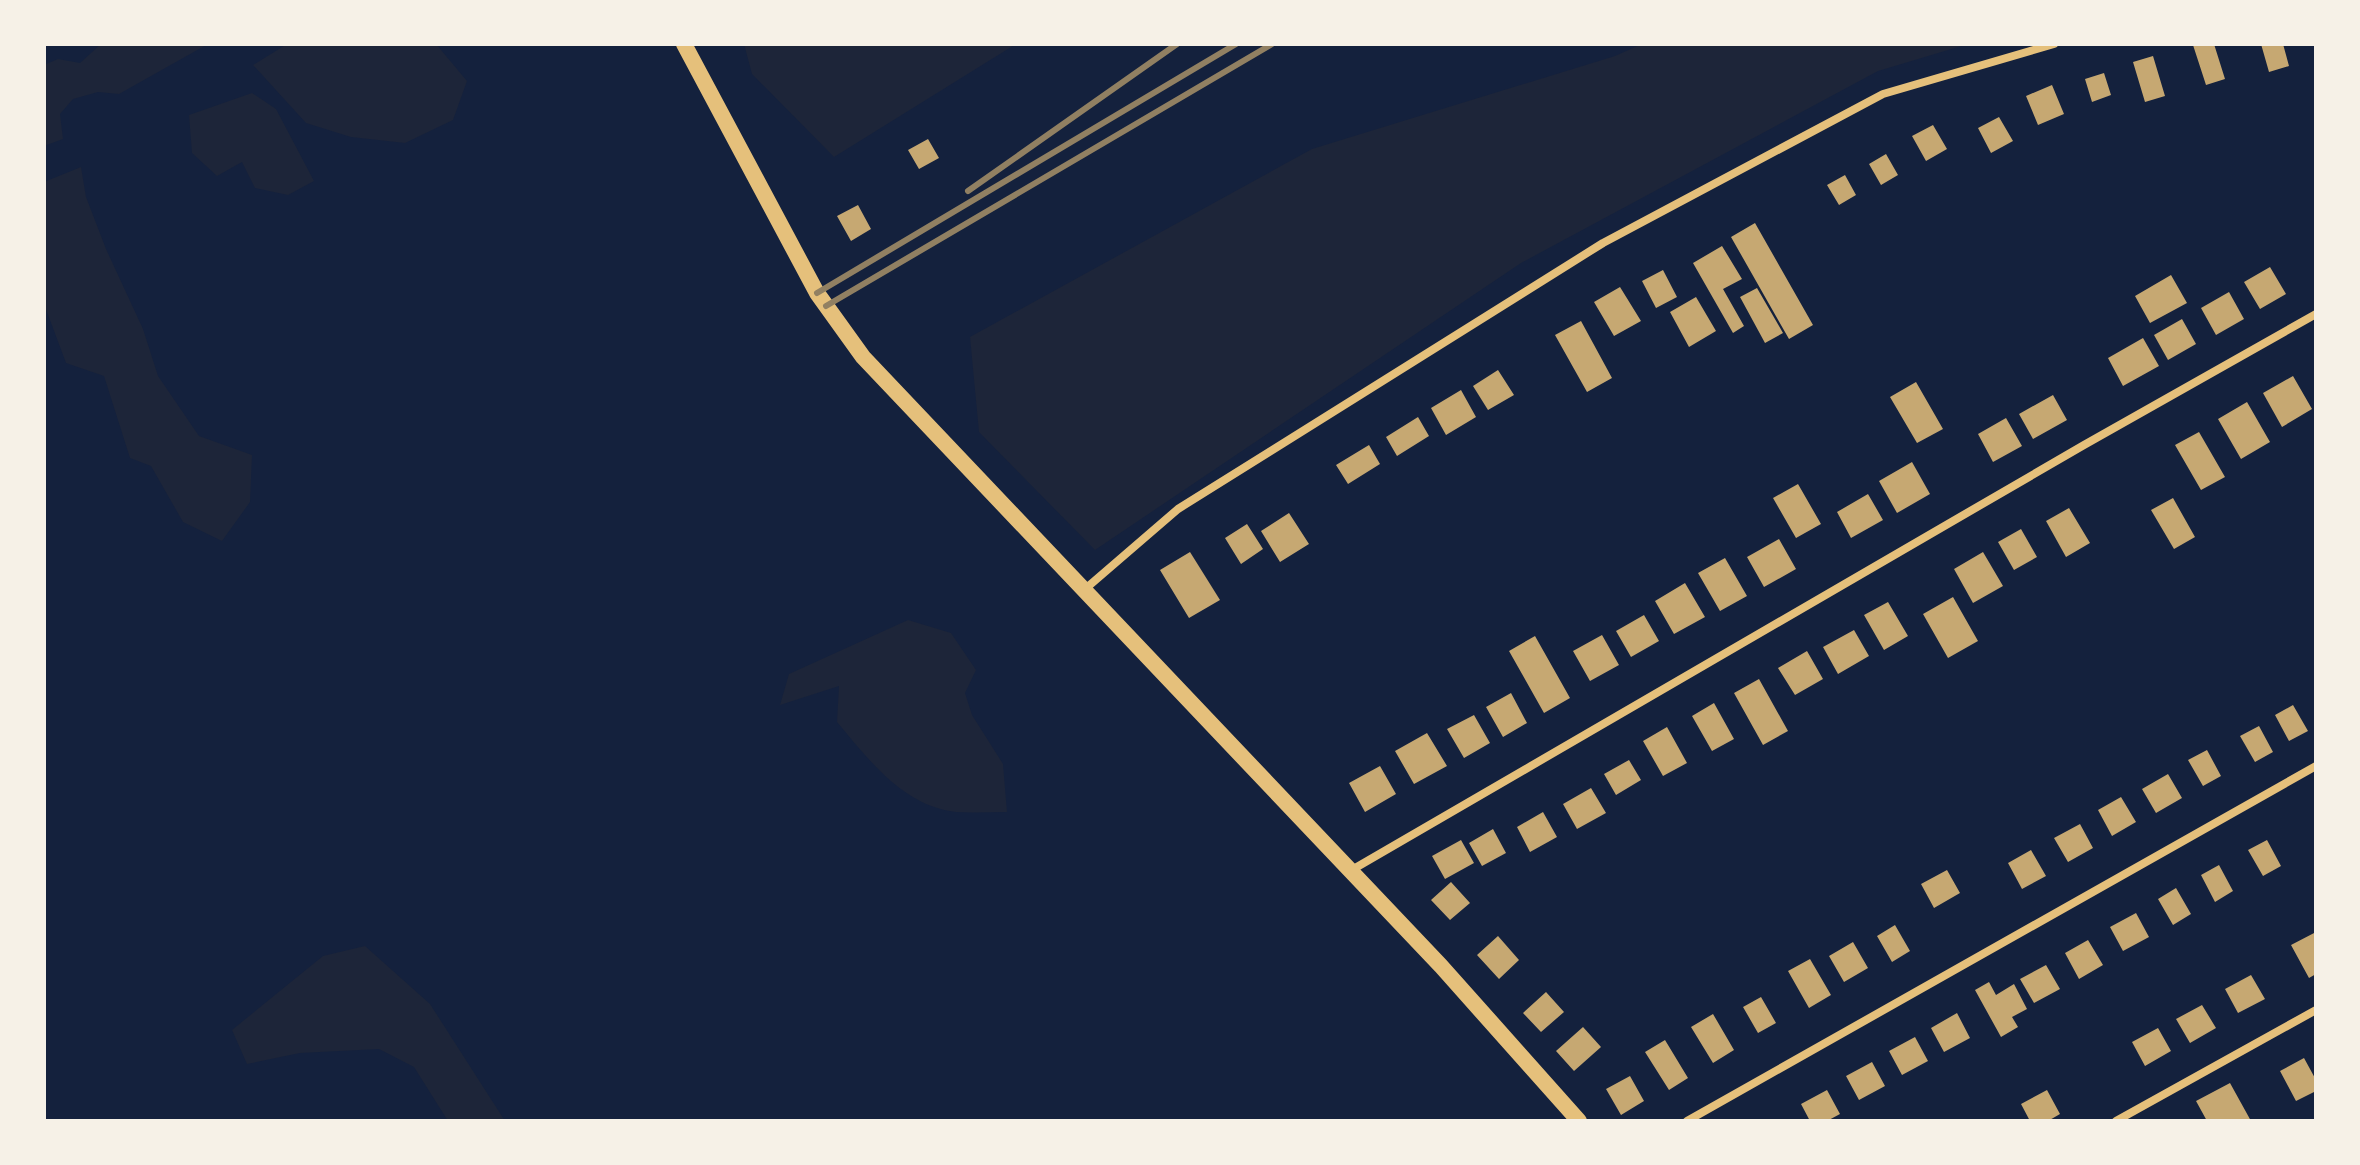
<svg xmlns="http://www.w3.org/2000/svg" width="2360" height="1165" viewBox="0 0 2360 1165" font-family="Inter,sans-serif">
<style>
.green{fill:#1d2539}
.building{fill:#c6a872}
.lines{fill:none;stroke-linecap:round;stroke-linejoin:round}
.minor{stroke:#e5c07b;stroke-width:8}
.secondary{stroke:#e5c07b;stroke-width:16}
.rail{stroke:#918062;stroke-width:6}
</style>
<rect width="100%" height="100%" fill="#14213d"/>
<path class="green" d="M101 44H208L119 94 98 92 73 99 60 114 63 139 44 146V65L58 59 80 63Z
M287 44H436L467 81 453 120 405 143 351 137 306 123 253 65Z
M744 44H1016L834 157 752 74Z
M1642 44H1968L1878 71 1521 263 1095 550 979 432 970 337 1312 149 1615 56Z
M252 93 276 109 314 181 288 195 255 188 242 162 217 176 192 153 189 115Z
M81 167 86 197 106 249 143 329 158 376 199 436 252 455 250 502 222 541 183 522 151 466 130 458 104 376 66 363 44 304V182Z
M908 620 951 633 976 670 965 693 972 715 1003 764 1007 812C990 812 972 813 956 812 903 806 868 759 837 722L839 686 780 705 789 674Z
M365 946 430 1004 505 1121H448L414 1067 379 1049 300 1053 247 1064 232 1030 323 956Z"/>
<path class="building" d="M2196 44H2214L2225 79 2206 85 2193 45Z
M2261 44H2283L2289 66 2269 72Z
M2153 56 2165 96 2145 102 2133 62Z
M2104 73 2111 95 2092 102 2085 79Z
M2052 85 2064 114 2038 125 2026 96Z
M1999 117 2013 141 1991 153 1978 128Z
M1933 125 1947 149 1926 161 1912 136Z
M928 139 939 158 919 169 908 150Z
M1886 154 1898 175 1881 185 1869 164Z
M1845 175 1856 195 1839 205 1827 185Z
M858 205 871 229 851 241 837 216Z
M1755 223 1813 325 1789 339 1731 237Z
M1722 246 1742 279 1723 289 1744 326 1733 333 1693 263Z
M2270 267 2286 294 2260 309 2244 282Z
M1663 270 1677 297 1656 308 1642 281Z
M2171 275 2187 303 2150 323 2135 296Z
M1620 287 1641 321 1614 336 1594 302Z
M1757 288 1783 333 1765 343 1740 297Z
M2229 292 2244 319 2216 335 2201 308Z
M1696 297 1716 331 1689 347 1670 312Z
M2182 319 2196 344 2168 360 2154 335Z
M1581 321 1612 378 1587 392 1555 335Z
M2143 338 2159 366 2123 386 2108 358Z
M1498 370 1514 395 1488 410 1473 386Z
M2293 376 2312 409 2282 427 2263 393Z
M1916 382 1943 429 1917 443 1890 397Z
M1461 390 1476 417 1446 435 1431 408Z
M2053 395 2067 420 2033 439 2019 414Z
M2247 402 2270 442 2241 459 2218 419Z
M1418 417 1429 436 1397 456 1386 437Z
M2006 418 2022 446 1993 462 1978 434Z
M2199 432 2225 477 2201 490 2175 445Z
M1369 445 1380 464 1348 484 1336 465Z
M1912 462 1930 494 1897 513 1879 481Z
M1798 484 1821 524 1796 538 1773 498Z
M1868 494 1883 520 1851 538 1837 512Z
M2173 498 2195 537 2174 549 2151 510Z
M2069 508 2090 543 2066 557 2046 521Z
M1289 513 1309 544 1280 562 1261 531Z
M1247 524 1263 549 1241 564 1225 538Z
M2021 529 2037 557 2014 570 1998 542Z
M1779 539 1796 569 1764 587 1747 557Z
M1190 552 1220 600 1189 618 1160 570Z
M1983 552 2003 586 1973 603 1954 569Z
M1725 558 1747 596 1720 611 1698 573Z
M1685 583 1705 617 1674 634 1655 601Z
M1953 597 1978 641 1948 658 1923 614Z
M1888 602 1908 636 1884 650 1864 615Z
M1644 615 1659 641 1631 657 1616 631Z
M1854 630 1869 656 1838 674 1823 647Z
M1602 635 1619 665 1590 681 1573 651Z
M1535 636 1570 698 1544 713 1509 651Z
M1807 651 1823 679 1795 695 1778 668Z
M1759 679 1788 731 1763 745 1734 693Z
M1511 693 1527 723 1503 737 1486 707Z
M1714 703 1734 739 1712 751 1692 716Z
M2293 705 2308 731 2289 741 2275 715Z
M1474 715 1490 743 1464 758 1447 729Z
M2259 726 2273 752 2255 762 2240 736Z
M1667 727 1687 763 1663 776 1643 741Z
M1427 733 1447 766 1414 784 1395 751Z
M2207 750 2221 776 2203 786 2188 760Z
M1629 760 1641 780 1616 795 1604 774Z
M1380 766 1396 794 1365 812 1349 783Z
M2168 774 2182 798 2156 813 2142 789Z
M1591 788 1606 813 1577 829 1563 804Z
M2121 797 2136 822 2112 836 2098 810Z
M1543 812 1557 837 1530 852 1517 827Z
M2080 824 2093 848 2068 862 2054 838Z
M1493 829 1506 853 1482 866 1469 843Z
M1461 840 1474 863 1445 879 1432 856Z
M2267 840 2281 866 2263 876 2248 850Z
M2031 850 2046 876 2022 889 2008 863Z
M2219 865 2233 891 2215 902 2201 875Z
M1947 870 1960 893 1934 908 1921 884Z
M1451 882 1470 903 1450 920 1431 900Z
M2176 888 2191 914 2173 925 2158 899Z
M2136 913 2149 937 2123 951 2110 927Z
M1895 925 1910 951 1892 962 1877 936Z
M2316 932V974L2309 978 2291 945Z
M1498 936 1519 960 1499 979 1477 955Z
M2088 940 2103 965 2079 979 2065 953Z
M1853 942 1868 968 1844 982 1829 956Z
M1810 959 1831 995 1809 1008 1788 971Z
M2046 965 2060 989 2034 1003 2020 979Z
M2251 975 2265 999 2238 1013 2225 989Z
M1989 982 1996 995 2014 984 2027 1009 2012 1017 2018 1027 2001 1037 1975 990Z
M1546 992 1564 1012 1541 1032 1523 1013Z
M1761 997 1776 1023 1758 1033 1743 1007Z
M2202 1005 2216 1028 2190 1043 2176 1019Z
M1957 1013 1970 1038 1944 1052 1931 1028Z
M1713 1014 1734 1050 1713 1063 1691 1027Z
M1583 1027 1601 1047 1574 1071 1556 1051Z
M2158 1028 2171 1051 2145 1066 2132 1042Z
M1915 1037 1928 1061 1902 1075 1889 1051Z
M1665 1040 1688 1078 1669 1090 1645 1052Z
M2304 1058 2316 1080V1091L2296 1101 2280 1071Z
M1872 1062 1885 1086 1859 1100 1846 1076Z
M1630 1076 1644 1101 1621 1115 1606 1089Z
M2230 1083 2251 1121H2207L2196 1101Z
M1827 1090 1840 1114 1827 1121H1810L1801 1104Z
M2047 1090 2060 1114 2048 1121H2030L2021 1104Z"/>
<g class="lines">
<path class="minor" d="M1084 590 1178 509 1603 243 1883 94 2054 44
M1350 871 2084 445 2316 314
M1687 1121 2316 766
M2116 1121 2316 1010"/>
<path class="secondary" d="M684 44 817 293 863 357 1441 966 1579 1121"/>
<path class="rail" d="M968 191 1177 44
M817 293 1236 44
M826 306 1272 44"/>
</g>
<rect width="2360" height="1165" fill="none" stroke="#f6f1e7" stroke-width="92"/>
</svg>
